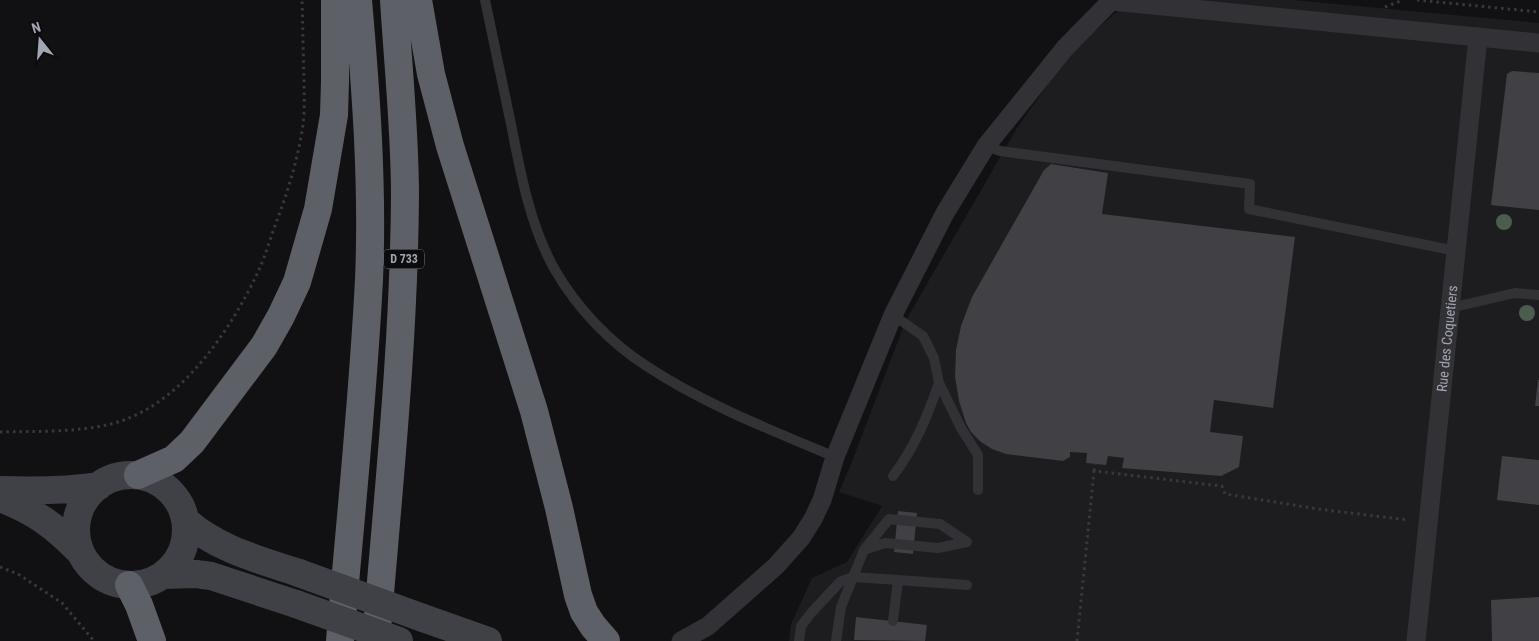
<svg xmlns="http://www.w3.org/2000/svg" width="1539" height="641" viewBox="0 0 1539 641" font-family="'Roboto Condensed',sans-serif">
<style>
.built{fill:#1d1d1f}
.building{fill:#404045}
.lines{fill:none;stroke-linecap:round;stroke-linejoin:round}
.path{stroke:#38393d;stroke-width:3;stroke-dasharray:2.5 4;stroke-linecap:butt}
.lane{stroke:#323236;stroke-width:10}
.street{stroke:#323236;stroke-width:19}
.secondary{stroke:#404146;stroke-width:28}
.highway{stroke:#5e6067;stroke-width:28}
.secondary-bridge{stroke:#404146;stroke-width:28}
.tree{fill:#4b5d4e}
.labels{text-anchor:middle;stroke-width:4;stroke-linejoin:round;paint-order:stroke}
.shield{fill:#0c0b0d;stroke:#757880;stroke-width:1}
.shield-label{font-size:12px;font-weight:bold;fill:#a2a6b2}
.street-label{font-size:14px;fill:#a2a6b2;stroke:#0c0b0d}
</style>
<rect width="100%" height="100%" fill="#111012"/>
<path class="built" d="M1134 0H1293L1539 23V641H789L791 624 812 578 847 562 882 506 839 492 851 464 906 320 1017 128 1071 52 1114 14Z"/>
<path class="building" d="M1512 71 1539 73V210L1491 205 1507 74Z
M1051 164 1108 173 1102 214 1295 237 1273 408 1214 400 1210 432 1243 436 1239 467 1221 476 1122 468 1124 458 1108 456 1106 465 1086 463 1087 453 1070 452V457L1063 461 1006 454 992 449 981 442 971 432 966 423 959 401 955 377 956 350 961 326 972 297 1044 170Z
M1538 380H1539V406H1535Z
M1502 456 1539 460V505L1497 500Z
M898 511 917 513 913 554 894 552Z
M1539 597V641H1492L1491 600Z
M856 617 927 625 925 641 854 640Z"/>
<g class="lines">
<path class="path" d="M1417 0 1539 12
M1385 7 1403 0
M0 432C37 431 89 433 124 420 185 398 231 329 258 272 265 257 270 239 276 223 288 191 298 159 303 125 305 110 304 94 304 79 303 53 303 26 302 0
M1094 471 1095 464
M0 567 18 574 62 603 94 641
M1077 641 1094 471 1222 486 1225 494 1318 509 1408 520"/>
<path class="lane" d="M485 0C494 43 503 86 512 129 521 176 531 228 555 270 577 308 610 343 648 367 706 405 771 430 835 457
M986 146 1000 151 1250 184 1249 209 1456 251
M1450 308 1515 293 1539 295
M893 315 923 336 934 358 939 383 961 428 978 455V490
M893 476C915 447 927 417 939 383
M864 550 885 543 938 548 967 542
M893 621 898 580 967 585
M799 641 801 626 812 612 840 582 853 577 898 580
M836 641 841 607 864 550 889 519 940 524 967 542"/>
<g class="street">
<path d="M1112 1 1539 43"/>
<path d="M681 641 708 626 776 566 801 538 813 519 822 500 835 457 893 315 945 213 986 146 1065 48 1112 0"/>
<path id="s1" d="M1416 641 1478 37"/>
</g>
<path class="secondary" d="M76 530a55 55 0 1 1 110 0a55 55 0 1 1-110 0Z
M0 490C33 491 66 491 99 486
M0 498C36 512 55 526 81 553
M186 521C217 549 260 560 299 573
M163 575 196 574 211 576 296 604
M423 618 488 641"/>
<path class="highway" d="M418 0 431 74 450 146 534 411 559 508 578 595 584 612 593 626 606 641
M138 475 174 459 192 442 264 346 281 316 297 282 318 209 334 115 335 82V0
M129 585 139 605 152 641
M340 641C350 521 363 400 369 279 373 186 366 92 358 0
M376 641C388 493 404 345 405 196 405 131 398 65 394 0"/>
<path class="secondary-bridge" d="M299 573 423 618
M296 604 399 641"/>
</g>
<g class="tree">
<circle cx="1504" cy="222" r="8"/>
<circle cx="1527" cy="313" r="8"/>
</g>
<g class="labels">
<rect class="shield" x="384" y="249.5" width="40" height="19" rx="4"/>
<g class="shield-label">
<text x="404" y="263">D 733</text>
</g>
<g class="street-label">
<text dy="5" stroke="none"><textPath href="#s1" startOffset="304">Rue des Coquetiers</textPath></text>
</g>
</g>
<g transform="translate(40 40) rotate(343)" stroke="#0c0b0d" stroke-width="4" paint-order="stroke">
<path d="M0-4L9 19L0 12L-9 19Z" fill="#a2a6b2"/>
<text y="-8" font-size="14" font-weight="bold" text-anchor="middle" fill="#a2a6b2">N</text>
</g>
</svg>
